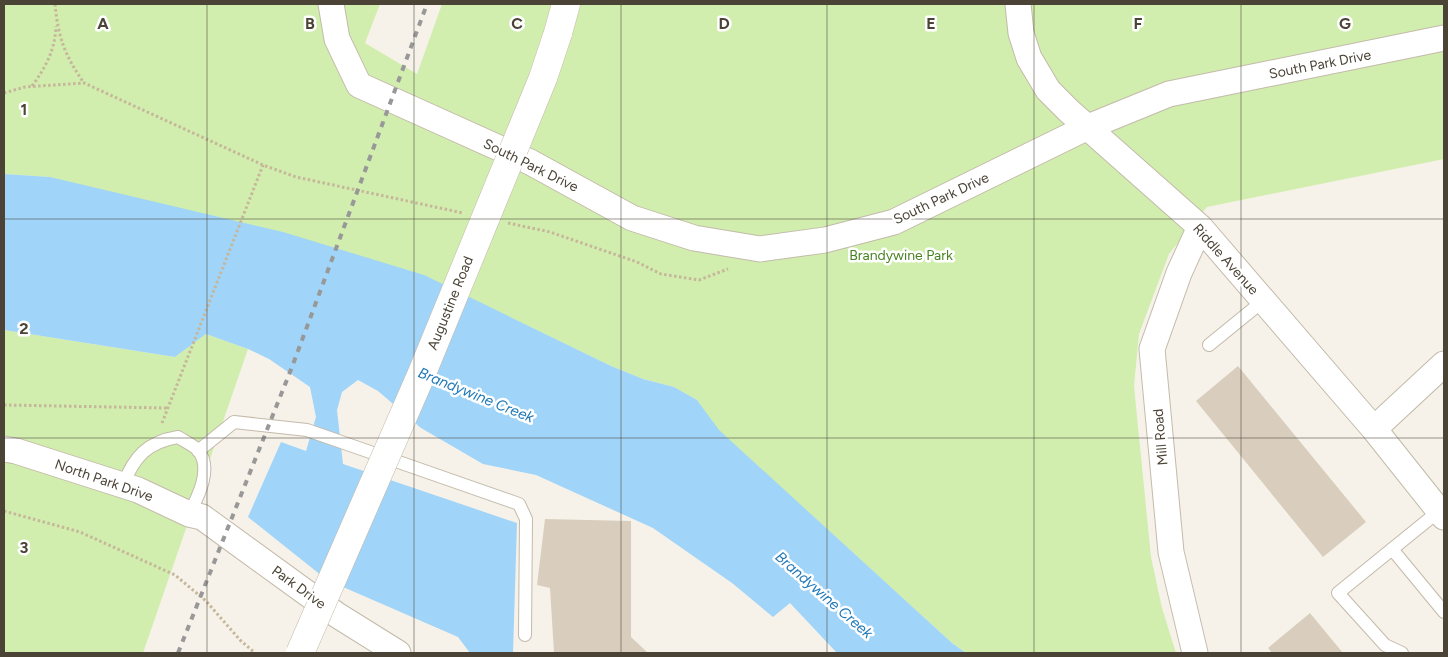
<svg xmlns="http://www.w3.org/2000/svg" width="1448" height="657" viewBox="0 0 1448 657" font-family="Figtree,sans-serif">
<style>
.green{fill:#d1eeae}
.water{fill:#a0d4f8}
.building{fill:#d9cebd}
.lines{fill:none;stroke-linecap:round;stroke-linejoin:round}
.service-casing{stroke:#c3baaa;stroke-width:14}
.minor-casing{stroke:#c3baaa;stroke-width:27}
.tertiary-casing{stroke:#c3baaa;stroke-width:29}
.path{stroke:#c6b69a;stroke-width:3;stroke-dasharray:2.5 2.5;stroke-linecap:butt}
.service{stroke:#fff;stroke-width:12}
.minor{stroke:#fff;stroke-width:25}
.tertiary{stroke:#fff;stroke-width:28}
.rail{stroke:#989898;stroke-width:4;stroke-dasharray:6 6;stroke-linecap:butt}
.tertiary-bridge-casing{stroke:#c3baaa;stroke-width:29;stroke-linecap:butt}
.tertiary-bridge{stroke:#fff;stroke-width:28}
.grid{fill:none;stroke:#4a4336;stroke-width:1;stroke-opacity:0.55}
.labels{text-anchor:middle;stroke-width:5;stroke-linejoin:round;paint-order:stroke}
.street-label{font-size:14px;fill:#4a4336;stroke:#fff}
.park-label{font-size:14px;fill:#478322;stroke:#fff}
.water-label{font-size:15px;font-style:italic;fill:#227ab9;stroke:#fff}
.grid-label{font-size:16px;text-anchor:middle;font-weight:bold;fill:#4a4336;stroke:#fff;stroke-width:5;stroke-linejoin:round;paint-order:stroke}
</style>
<rect width="100%" height="100%" fill="#f6f2e9"/>
<path class="green" d="M4 4H380L365 43 417 74 442 4H1444V159L1207 207 1169 254 1139 334 1134 386 1151 557 1162 608 1176 653H966L952 643 718 430 697 400 674 387 643 379 611 366 461 294 50 177 4 174Z
M4 330 175 357 206 334 248 349 143 653H4Z"/>
<path class="water" d="M4 174 50 177 283 232 424 275 611 366 643 379 674 387 697 400 719 430 952 643 966 653H837L790 603 773 617 732 583 653 528 536 475 483 464 421 428 378 391 358 380 342 392 337 410 343 464 517 523 513 653H470L458 637 327 580 248 517 281 442 306 451 316 417 310 387 269 359 248 349 206 334 175 357 4 330Z"/>
<path class="building" d="M1238 366 1366 522 1323 557 1196 401Z
M545 519 631 521V637L648 653H554L550 588 537 585Z
M1310 613 1343 653H1272L1268 648Z"/>
<g class="lines">
<g class="service-casing">
<path id="service" d="M1209 345 1263 301
M198 451 234 422 307 430 519 504 526 519 525 635
M123 485C134 457 147 442 178 437 184 441 193 445 198 450 213 468 198 497 189 514
M1392 549 1444 612
M1402 653 1385 645 1338 593 1439 511"/>
</g>
<g class="minor-casing">
<path id="minor" d="M331 4 337 39 359 85 530 162 632 218 694 238 760 249 825 240 894 222 1088 127 1169 94 1444 38
M1018 4 1021 33 1029 58 1048 90 1069 111 1200 227 1374 429 1444 517
M1374 429 1444 364
M4 449 16 451 138 490 189 514 202 517 337 615 398 653
M1195 653 1171 552 1152 349 1179 273 1200 227"/>
</g>
<g class="tertiary-casing">
<path id="tertiary" d="M558 33 566 4"/>
</g>
<path class="path" d="M55 4C58 37 65 56 84 83
M32 86C46 67 55 50 56 26
M4 93 25 87 84 83 263 165 296 177 463 213
M508 223 550 232 637 262 661 274 699 280 728 269
M4 405 167 408
M162 423 263 165
M4 511 80 532 175 575 206 601 240 640 255 653"/>
<use href="#service" class="service"/>
<use href="#minor" class="minor"/>
<use href="#tertiary" class="tertiary"/>
<path class="rail" d="M178 653 292 367 427 4"/>
<g class="tertiary-bridge-casing">
<path id="tertiary-bridge" d="M300 653 422 373 543 78 558 33"/>
</g>
<use href="#tertiary-bridge" class="tertiary-bridge"/>
</g>
<path class="grid" d="M207 4V653M414 4V653M621 4V653M827 4V653M1034 4V653M1241 4V653M4 219H1444M4 438H1444"/>
<g class="labels">
<g class="street-label">
<text transform="translate(1320 64) rotate(-11)" y="5">South Park Drive</text>
<text transform="translate(531 165) rotate(26)" y="5">South Park Drive</text>
<text transform="translate(941 198) rotate(-25)" y="5">South Park Drive</text>
<text transform="translate(1226 259) rotate(48)" y="5">Riddle Avenue</text>
<text transform="translate(450 303) rotate(-68)" y="5">Augustine Road</text>
<text transform="translate(1160 437) rotate(-95)" y="5">Mill Road</text>
<text transform="translate(104 480) rotate(19)" y="5">North Park Drive</text>
<text transform="translate(299 587) rotate(36)" y="5">Park Drive</text>
</g>
<g class="park-label">
<text x="901" y="260">Brandywine Park</text>
</g>
<g class="water-label">
<text transform="translate(476 395) rotate(22)" y="5">Brandywine Creek</text>
<text transform="translate(824 595) rotate(41)" y="5">Brandywine Creek</text>
</g>
</g>
<g class="grid-label">
<text x="103" y="29">A</text>
<text x="310" y="29">B</text>
<text x="517" y="29">C</text>
<text x="724" y="29">D</text>
<text x="931" y="29">E</text>
<text x="1138" y="29">F</text>
<text x="1345" y="29">G</text>
<text x="24" y="115">1</text>
<text x="24" y="334">2</text>
<text x="24" y="553">3</text>
</g>
<rect width="1448" height="657" fill="none" stroke="#4a4336" stroke-width="10"/>
</svg>
